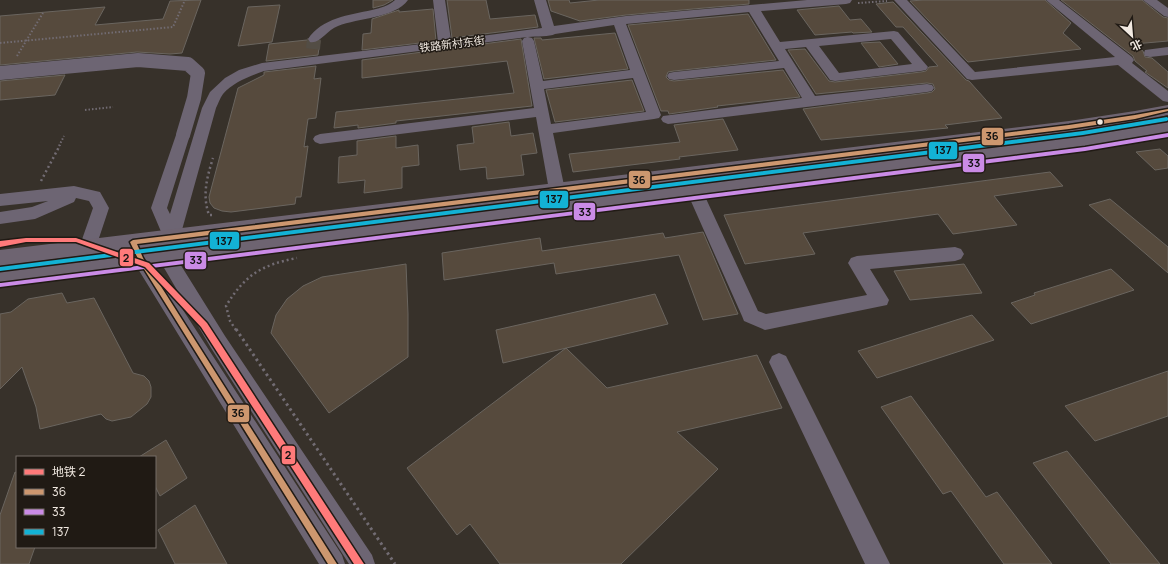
<svg xmlns="http://www.w3.org/2000/svg" width="1168" height="564" viewBox="0 0 1168 564" font-family="Manrope,'Noto Sans SC',sans-serif">
<style>
.building{fill:#564a3d;stroke:#6a655f}
.lines{fill:none;stroke-linecap:round;stroke-linejoin:round}
.minor-tunnel{stroke:#534d45;stroke-width:14;stroke-dasharray:14 6;stroke-linecap:butt}
.path-far2{stroke:#726c73;stroke-width:2;stroke-dasharray:1.5 2;stroke-linecap:butt}
.path-far1{stroke:#726c73;stroke-width:2.5;stroke-dasharray:2 3;stroke-linecap:butt}
.path{stroke:#726c73;stroke-width:3;stroke-dasharray:2.5 3.5;stroke-linecap:butt}
.minor{fill:#6d6573;fill-rule:evenodd}
.major{fill:#6e6471;fill-rule:evenodd}
.minor-bridge{stroke:#6d6573;stroke-width:14}
.bus-1-casing{stroke:#201a14;stroke-width:3}
.bus-2-casing{stroke:#201a14;stroke-width:3}
.bus-3-casing{stroke:#201a14;stroke-width:3}
.bus-1{fill:#cd976f;fill-rule:evenodd}
.bus-2{fill:#ca8be6;fill-rule:evenodd}
.bus-3{fill:#13b2d5;fill-rule:evenodd}
.metro-1-casing{stroke:#201a14;stroke-width:3}
.metro-1{fill:#ff7a7a;fill-rule:evenodd}
.bus-dot{fill:#f1e9e1;stroke:#201a14;stroke-width:1.5}
.labels{text-anchor:middle;stroke-width:3;stroke-linejoin:round;paint-order:stroke}
.far-street-label{font-size:11px;fill:#f1e9e1;stroke:#201a14}
.line-badge{stroke:#201a14;stroke-width:1.5}
.pale-badge-label{font-size:11px;text-anchor:middle;font-weight:bold;fill:#111}
</style>
<rect width="100%" height="100%" fill="#37312a"/>
<path class="building" d="M201 0 182 53 170 54 137 52 0 65V16L105 7 95 25 163 19 170 1Z
M373 0H393L384 5 373 8Z
M447 0H486L490 19 535 15 538 27 452 38Z
M548 0H569L570 3 599 0H749V4L626 15 580 21 551 11Z
M923 0H1045L1071 23 1063 33 1081 49 968 62 910 1Z
M1061 0H1142L1163 17 1168 18V41L1134 44 1143 51 1145 57 1152 58 1168 72V88L1145 72 1147 71 1135 61 1133 56Z
M893 2 966 80 969 81 1002 118 945 125 948 128 821 140 803 109 927 93 932 92 935 89 933 84 927 83 816 94 788 50 805 49 829 81 835 82 921 72 926 71 929 67 938 66 903 27H896L876 4Z
M280 5 272 42 238 46 248 7Z
M839 6 850 20 861 19 872 32 853 33 852 32 815 35 797 10Z
M433 9 436 41 362 50 363 34 371 33 372 19 399 10V12Z
M748 14 776 60 674 71 668 72 666 77 669 80 674 81 783 70 800 97 717 106 718 107 669 114 668 111H661L628 25Z
M615 33 628 69 544 79 534 38H541L542 40Z
M521 39 532 106 396 121V123L358 128V125L334 128 336 112 514 93 507 61 362 78V60Z
M307 40 310 44 320 41 318 55 266 61 269 44Z
M880 42 898 64 879 67 861 43Z
M316 66 314 79 321 78 316 118 308 119 304 147 308 146 301 197H296L295 204 231 212 222 211 214 208 210 203 209 197 238 88 264 75V72Z
M65 75 55 95 0 100V81Z
M632 80 644 111 555 122 546 90Z
M723 119 738 150 679 157 680 159 573 172 569 154 680 142 674 125Z
M509 122 511 136 533 133 537 153 521 155 524 175 487 179 486 167 460 170 457 145 474 143 472 127Z
M396 136V148L418 145 419 165 402 167V188L364 193 365 180 338 183 339 157 357 155V141Z
M1160 149 1168 156V168L1155 170 1136 152Z
M1050 172 1063 186 994 196 1017 225 953 234 938 214 803 233 815 254 745 264 724 215Z
M1110 199 1168 247V273L1089 205Z
M703 232 738 314 703 320 679 255 556 274 554 263 444 280 442 253 540 238 542 251 663 233 665 238Z
M406 264 408 314V357L329 413 271 333 276 315 287 299 303 286 322 277Z
M964 264 982 293 910 300 894 271Z
M1111 269 1134 290 1031 324 1011 303 1035 295 1034 293Z
M62 293 67 303 94 298 133 373 144 376 149 381 151 387V397L147 404 131 417 112 421 106 419 101 414 40 429 36 407 22 367 0 389V314L11 312 28 299Z
M655 294 668 324 503 363 496 330Z
M972 315 994 340 877 378 858 351Z
M566 348 607 388 757 355 782 408 677 432 718 469 621 564H500L470 524 457 535 407 468Z
M1168 371V416L1095 441 1065 406Z
M911 396 986 497 997 492 1052 564H1004L951 491 943 494 881 407Z
M166 440 187 478 160 496 155 486V457H139Z
M1067 451 1160 564H1111L1033 463Z
M15 472 17 473V547H35L29 564H0V515Z
M195 505 227 564H175L158 530Z"/>
<g class="lines">
<path class="minor-tunnel" d="M313 49 314 39"/>
<path class="path-far2" d="M858 3 887 1
M0 43 173 27 185 0
M17 56 43 13
M85 110 113 107
M59 146 64 136"/>
<path class="path-far1" d="M41 181 60 145
M212 215H209C202 195 207 177 213 158
M236 330 230 321 226 306C245 275 261 265 297 258"/>
<path class="path" d="M236 329 395 564"/>
<path class="minor" d="M395 0H408C395 18 358 18 338 26 327 30 320 44 310 42L308 39C322 18 349 15 372 10 380 8 389 6 395 0Z
M433 0H445L451 40 542 28 534 0H546L554 26 626 16 807 0H852L850 3 846 4 761 11 780 42 894 31 898 32 928 67 926 70 921 71 835 81 830 80 806 47 785 49 815 96 927 84 932 85 934 88 932 91 927 92 668 124 663 122 661 119 663 116 802 98 784 68 674 80 669 79 667 76 669 73 674 72 779 61 749 12 626 24 661 115 659 118 654 119 553 133 565 190 563 194 557 196 551 194 549 190 536 117 320 144 315 142 313 139 315 136 320 134 534 108 522 41 524 38 527 37 264 71C250 76 233 82 223 94 220 98 218 104 216 108L180 237 177 241 171 243 165 241 151 208 176 135 178 132 183 130 188 132 190 135 167 208 170 214 202 108 210 92 225 78 239 70 262 63 438 42ZM614 25 630 70 543 81 534 41 532 38 528 37C536 36 550 37 555 34ZM891 39 912 64 839 73 819 46ZM633 78 646 112 551 124 544 89Z
M894 0H907L975 72 1115 57 1046 0H1059L1132 57 1134 60 1132 63 1168 91V102L1163 101 1118 65 972 80 967 79Z
M1143 0H1157L1168 8V17L1164 16Z
M1168 47V55L1150 57 1145 56 1144 53 1145 50Z
M1146 110 1151 111 1168 123V135L1163 133 1141 117 1139 114 1141 111Z
M694 184 700 186 702 190 758 311 766 314 867 295 848 263 851 258 857 256 955 247 961 249 964 254 961 259 955 261 870 269 889 300 887 305 765 330 744 321 742 316 686 190 688 186Z
M74 186 100 192 109 208 94 253 88 255 82 253 79 248 93 208 89 201 76 198 74 202 35 219 0 224V212L32 207 48 201 0 206V194Z
M133 236 139 237 148 256 342 555 345 564H319L135 264 124 242 127 237Z
M166 249 172 251 225 336 372 555 375 564H349L211 348 160 261 157 256 160 251Z
M779 353 786 356 890 564H865L769 362 772 356Z"/>
<path class="major" d="M1168 105V115L1135 123 1069 133 0 266V250L1069 121 1135 111Z
M1168 121V133L1084 147 0 286V268L1084 135Z"/>
<path class="minor-bridge" d="M0 73 138 60 188 64 198 73 194 98 183 135"/>
<g class="bus-1-casing">
<path id="bus-1" d="M1168 109V111L1135 119 1069 129 137 244 143 258 337 564H328L139 261 130 242 133 240 1069 125 1135 115Z"/>
</g>
<g class="bus-2-casing">
<path id="bus-2" d="M1168 133V137L1085 151 0 287V283H1L1085 147Z"/>
</g>
<g class="bus-3-casing">
<path id="bus-3" d="M1167 117 1168 118V120L1167 121 1083 135 0 271V267L1083 131Z"/>
</g>
<use href="#bus-1" class="bus-1"/>
<use href="#bus-2" class="bus-2"/>
<use href="#bus-3" class="bus-3"/>
<g class="metro-1-casing">
<path id="metro-1" d="M26 238H76L149 263 207 323 364 564H354L201 327 145 267 76 242H26L0 247V241Z"/>
</g>
<use href="#metro-1" class="metro-1"/>
</g>
<circle class="bus-dot" cx="1100" cy="122" r="3.5"/>
<g class="labels">
<g class="far-street-label">
<text transform="translate(452 44) rotate(-7)" y="4">铁路新村东街</text>
</g>
</g>
<g class="line-badge">
<rect x="981" y="127" width="23" height="19" rx="4" fill="#cd976f"/>
<rect x="928" y="141" width="30" height="19" rx="4" fill="#13b2d5"/>
<rect x="962" y="153" width="23" height="20" rx="4" fill="#ca8be6"/>
<rect x="628" y="170" width="23" height="19" rx="4" fill="#cd976f"/>
<rect x="539" y="190" width="30" height="19" rx="4" fill="#13b2d5"/>
<rect x="573" y="202" width="23" height="19" rx="4" fill="#ca8be6"/>
<rect x="209" y="231" width="31" height="19" rx="4" fill="#13b2d5"/>
<rect x="119" y="248" width="15" height="19" rx="4" fill="#ff7a7a"/>
<rect x="184" y="251" width="23" height="19" rx="4" fill="#ca8be6"/>
<rect x="227" y="404" width="23" height="19" rx="4" fill="#cd976f"/>
<rect x="281" y="445" width="15" height="20" rx="4" fill="#ff7a7a"/>
</g>
<g class="pale-badge-label">
<text x="992" y="140">36</text>
<text x="943" y="154">137</text>
<text x="974" y="167">33</text>
<text x="639" y="184">36</text>
<text x="554" y="203">137</text>
<text x="585" y="216">33</text>
<text x="224" y="245">137</text>
<text x="126" y="262">2</text>
<text x="196" y="264">33</text>
<text x="238" y="417">36</text>
<text x="288" y="459">2</text>
</g>
<rect x="16" y="456" width="140" height="92" fill="#201a14" stroke="#746d66"/>
<rect x="24" y="469" width="20" height="6" fill="#ff7a7a" stroke="#746d66"/>
<text x="52" y="476" font-size="12" fill="#f1e9e1">地铁 2</text>
<rect x="24" y="489" width="20" height="6" fill="#cd976f" stroke="#746d66"/>
<text x="52" y="496" font-size="12" fill="#f1e9e1">36</text>
<rect x="24" y="509" width="20" height="6" fill="#ca8be6" stroke="#746d66"/>
<text x="52" y="516" font-size="12" fill="#f1e9e1">33</text>
<rect x="24" y="529" width="20" height="6" fill="#13b2d5" stroke="#746d66"/>
<text x="52" y="536" font-size="12" fill="#f1e9e1">137</text>
<g transform="translate(1132 36) rotate(154)" stroke="#201a14" stroke-width="3" paint-order="stroke">
<path d="M0-3L7 15L0 10L-7 15Z" fill="#f1e9e1"/>
<text y="-6" font-size="11" font-weight="bold" text-anchor="middle" fill="#f1e9e1">北</text>
</g>
</svg>
